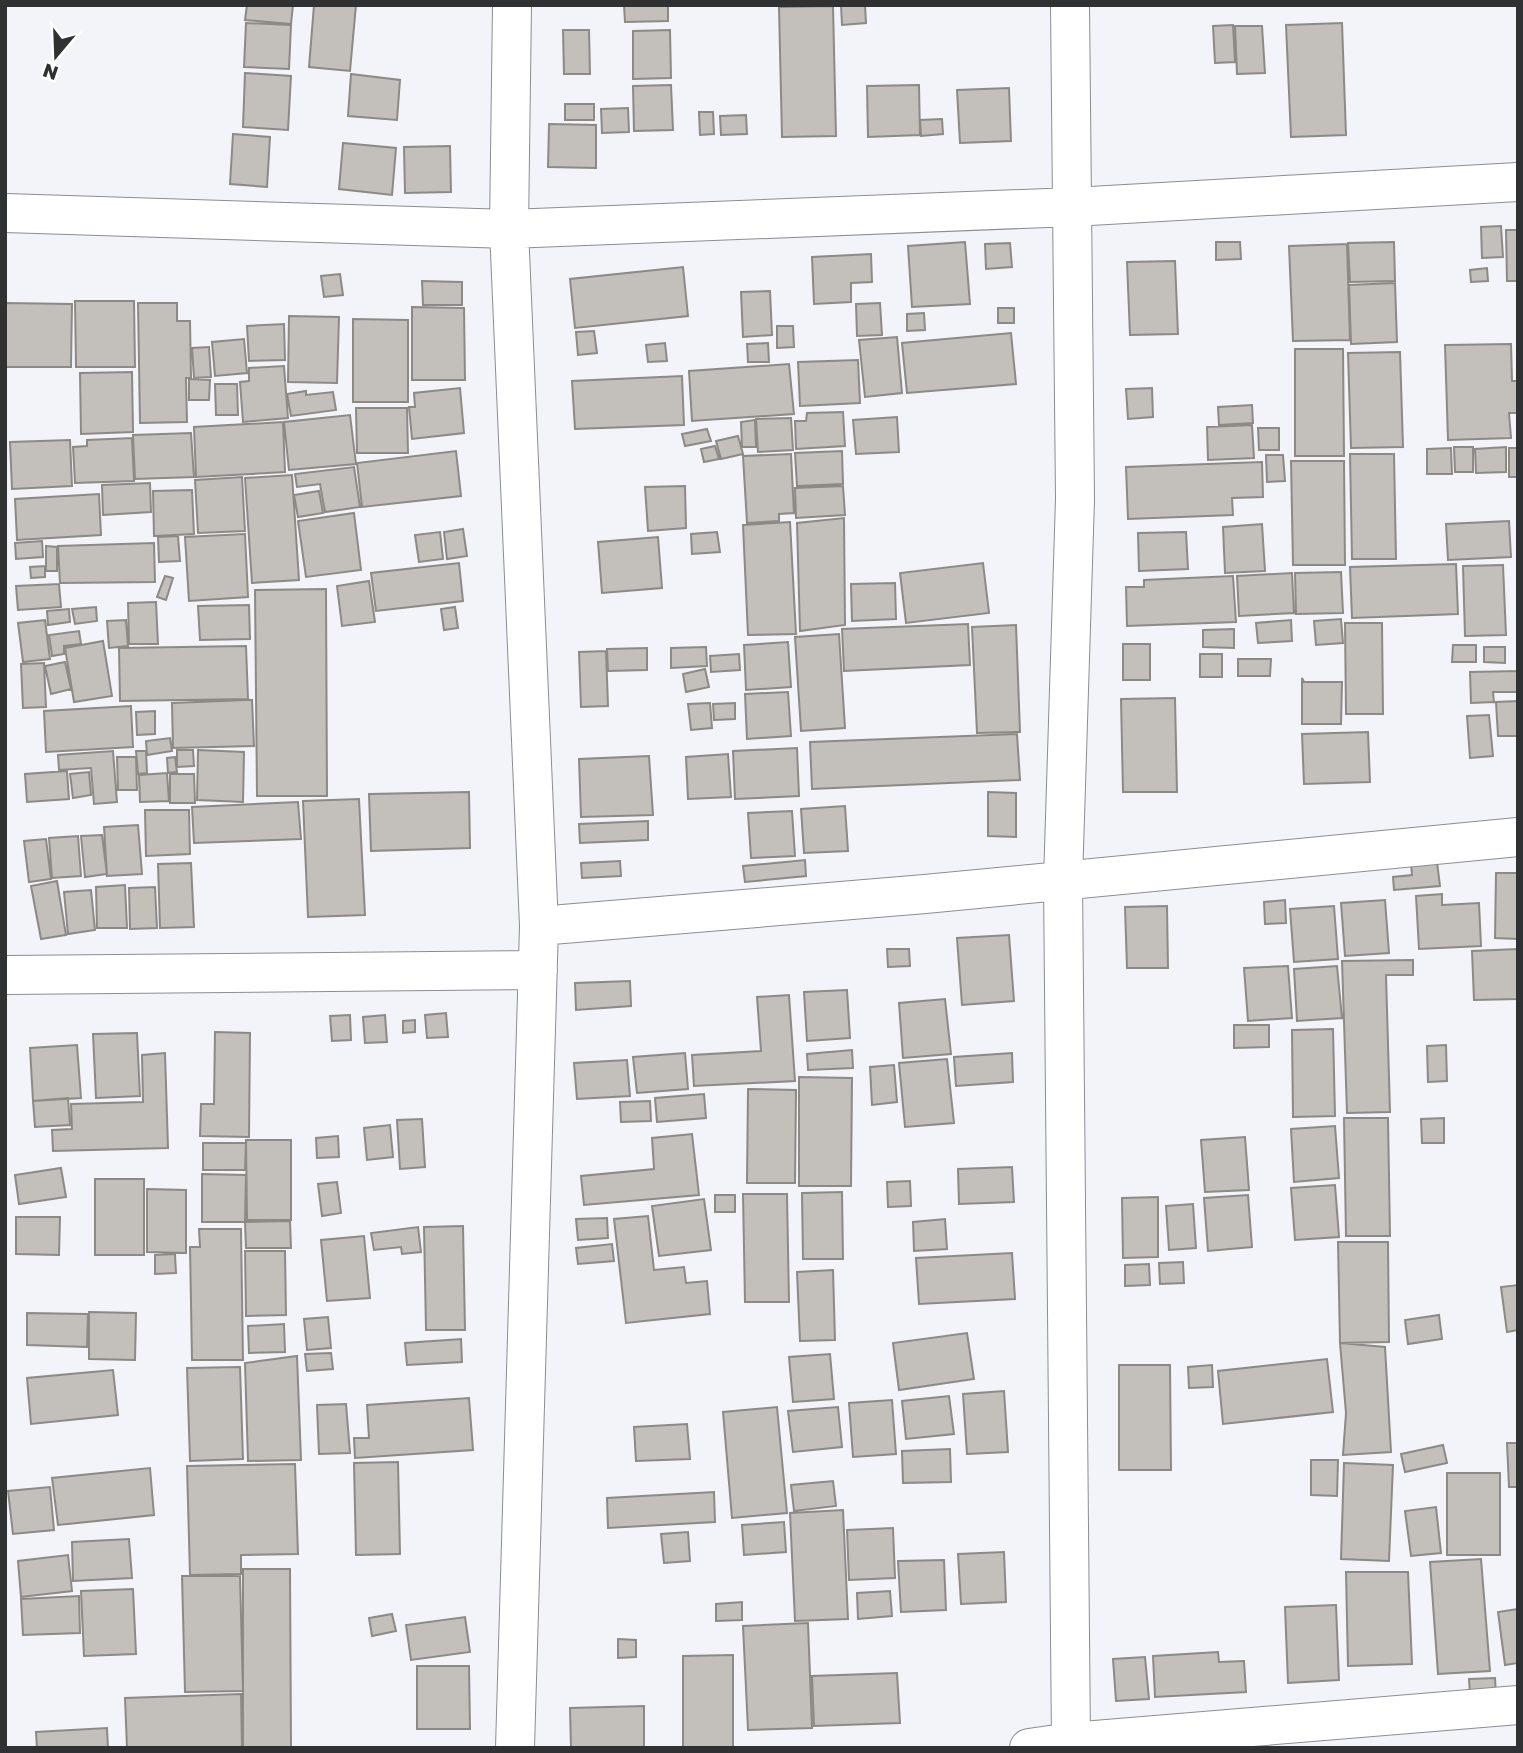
<svg xmlns="http://www.w3.org/2000/svg" width="1523" height="1753" viewBox="0 0 1523 1753" font-family="'Golos Text',sans-serif">
<style>
.building{fill:#c3bfba;stroke:#8d8985;stroke-width:2}
.lines{fill:none;stroke-linecap:round;stroke-linejoin:round}
.minor-casing{stroke:#8c8d93;stroke-width:40}
.minor{stroke:#fff;stroke-width:38}
</style>
<rect width="100%" height="100%" fill="#f3f4fa"/>
<path class="building" d="M247 5H293L291 24 245 20Z
M314 5H356L350 71 309 67Z
M624 5H668V21L625 22Z
M841 5H865L866 23 842 25Z
M833 6 836 136 782 137 779 7Z
M246 23 291 25 289 69 244 67Z
M1342 23 1346 135 1291 137 1286 25Z
M1233 25 1235 62 1215 63 1213 26Z
M1235 26H1262L1265 73 1237 74Z
M563 30H589L590 74H564Z
M670 30 671 78 633 79V31Z
M245 73 291 76 288 130 243 127Z
M351 74 400 80 397 120 348 116Z
M671 85 673 130 634 131 633 86Z
M919 85 920 135 868 137 867 86Z
M1009 88 1011 141 960 143 957 90Z
M565 104H594V120H565Z
M628 108 629 132 602 133 601 109Z
M699 112H713L714 134 700 135Z
M746 115 747 134 721 135 720 116Z
M942 119 943 134 921 136 920 120Z
M549 124 596 125V168L548 167Z
M233 134 270 137 267 187 230 184Z
M343 143 396 148 392 195 339 189Z
M450 146 451 192 405 193 404 147Z
M1501 226 1503 257 1482 258 1481 227Z
M1506 230H1518V281H1507Z
M965 242 970 304 912 307 908 246Z
M1216 242H1240L1241 259 1216 260Z
M1394 242 1395 281 1350 282 1348 243Z
M1010 243 1012 267 986 269 985 244Z
M1347 244 1350 340 1293 341 1289 246Z
M871 254 872 282 851 283V302L814 304 812 257Z
M1175 261 1178 334 1130 335 1127 262Z
M683 267 688 316 575 328 570 279Z
M1487 268 1488 281 1471 282 1470 270Z
M340 274 343 295 324 297 321 276Z
M422 281 462 282V305H423Z
M1395 283 1397 342 1351 344 1349 285Z
M770 291 772 335 743 337 741 292Z
M75 301H134L135 367H76Z
M5 303 72 304 71 367H5Z
M138 303H177V321H190L191 378H186L187 422 140 423Z
M880 303 882 335 857 336 856 304Z
M412 307 464 308 465 380H412Z
M998 308H1014V323H998Z
M924 313 925 330 907 331V314Z
M289 316 339 317 337 383 288 382Z
M353 319 408 320V402H353Z
M284 324 285 360 249 361 247 326Z
M777 326H793L794 347 777 348Z
M594 331 597 353 578 355 576 332Z
M1011 333 1016 384 907 393 902 343Z
M897 337 902 393 865 397 859 340Z
M244 339 247 373 215 376 212 342Z
M665 343 667 361 648 362 646 345Z
M768 343 769 362H748L747 344Z
M1511 344 1512 381H1518V413H1509L1511 438 1448 440 1445 345Z
M209 347 211 377 194 378 192 348Z
M1295 349H1343L1344 456H1295Z
M1400 352 1403 447 1351 448 1348 353Z
M858 360 860 403 800 406 798 362Z
M789 364 794 414 692 421 689 371Z
M284 366 288 418 243 422 240 382 249 381V368Z
M132 372 133 432 81 434 80 373Z
M682 376 684 425 575 429 572 381Z
M189 379 210 380 209 400H189Z
M215 384H237L238 415H216Z
M460 388 464 433 412 439 409 407H415L414 393Z
M1152 388 1153 417 1128 419 1126 389Z
M306 391V395L333 392 336 410 291 416 287 394Z
M1252 405 1253 423 1219 425 1218 407Z
M356 408H407L408 453H357Z
M843 412 845 446 796 449 795 421H806L807 413Z
M350 415 356 464 289 470 284 422Z
M897 417 899 452 856 454 853 420Z
M791 418 793 450 758 452 756 419Z
M755 420 756 447H742L741 422Z
M283 422 285 472 196 477 194 427Z
M1252 425 1254 458 1208 460 1207 427Z
M1258 428H1279V450H1259Z
M707 429 711 441 685 446 682 434Z
M191 433 194 477 135 479 133 435Z
M738 436 743 454 721 459 716 441Z
M132 438 134 481 75 483 73 447 87 446V440Z
M70 440 72 486 12 489 10 442Z
M715 446 719 459 704 462 701 449Z
M1454 447H1473V472H1455Z
M1506 447V472L1476 473 1475 449Z
M1451 448 1452 474H1427V449Z
M1509 448H1518V477H1509Z
M456 451 461 496 362 507 357 463Z
M842 451 843 484 797 486 795 453Z
M791 454 794 513 779 514V521L747 523 743 456Z
M1350 454H1394L1396 559H1352Z
M1266 455H1283L1285 481 1267 482Z
M1291 461H1344L1345 565H1293Z
M1262 462 1263 497 1232 498 1233 515 1128 519 1126 467Z
M354 467 360 507 325 512 320 484 297 487 295 474Z
M292 475 299 580 252 583 245 478Z
M242 477 245 531 198 533 195 480Z
M150 483 151 512 103 515 102 485Z
M685 486 686 528 648 531 645 487Z
M843 486 845 515 796 518 795 488Z
M192 490 194 534 154 536 153 491Z
M319 491 323 513 298 517 294 495Z
M99 494 101 535 17 540 15 499Z
M354 513 361 570 306 577 298 521Z
M844 518 845 625 800 631 797 523Z
M1509 521 1511 557 1448 560 1446 524Z
M790 522 796 634 748 635 743 525Z
M1262 524 1265 571 1225 573 1223 527Z
M463 529 467 556 447 559 444 532Z
M440 532 443 559 419 562 415 535Z
M717 532 720 552 692 554 691 534Z
M1186 532 1188 569 1139 571 1138 533Z
M245 534 248 597 189 601 185 537Z
M178 536 180 561 159 562 158 537Z
M658 537 662 588 602 593 598 542Z
M42 541 43 557 16 559 15 543Z
M154 543 155 582 60 583 58 546Z
M46 546 57 547V571H46Z
M459 563 463 601 376 611 371 573Z
M983 563 989 613 906 623 900 573Z
M1456 564 1458 614 1352 618 1350 567Z
M1503 565 1506 635 1465 636 1463 566Z
M45 566V577L31 578 30 567Z
M1341 572 1343 613 1296 614 1295 573Z
M1292 573 1294 613 1239 616 1237 576Z
M165 576 173 578 166 600 157 597Z
M1233 576 1236 622 1127 626 1126 587H1144V580Z
M369 581 375 622 342 626 337 586Z
M895 583 896 619 852 621 851 584Z
M59 584 61 607 18 610 16 586Z
M326 589 327 796H257L255 590Z
M156 602 158 644H129L128 603Z
M249 605 250 639 200 640 198 606Z
M96 607 97 621 75 624 72 609Z
M455 607 458 628 444 630 441 609Z
M69 609 70 622 48 625 47 611Z
M1341 619 1343 643 1316 645 1314 621Z
M45 620 50 659 23 662 18 623Z
M126 620 128 646 109 648 107 621Z
M1291 620 1292 641 1258 643 1256 623Z
M1345 623H1382L1383 714H1346Z
M968 624 970 665 844 671 842 629Z
M1016 625 1020 732 977 733 972 627Z
M1234 629V648L1203 647V630Z
M79 631 81 644 64 646V654L52 656 49 635Z
M839 634 845 728 801 731 795 637Z
M103 641 112 696 74 702 65 648Z
M788 642 791 687 746 690 744 645Z
M1123 644H1150V680H1123Z
M1453 645H1476V662H1452Z
M246 646 248 699 120 701 119 648Z
M706 647 707 666 671 668V648Z
M1484 647H1505V663L1484 662Z
M647 648V670L608 671 607 649Z
M606 651 608 706 581 707 579 652Z
M739 654 740 670 711 672 710 656Z
M1200 654H1222V677H1200Z
M1238 659H1271L1270 676H1238Z
M65 662 71 689 51 694 45 666Z
M44 663 46 707 23 708 21 664Z
M705 669 709 687 686 692 683 674Z
M1518 671V692H1493L1494 702 1471 703 1470 672Z
M1302 678 1304 682H1342L1341 724H1302Z
M788 692 791 736 747 739 745 694Z
M1175 698 1177 792H1123L1121 699Z
M247 700H252L254 746 173 748 172 703Z
M1518 701V736H1498L1496 702Z
M710 703 712 728 691 730 688 704Z
M735 703V719L714 720 713 704Z
M131 706 133 747 46 752 44 711Z
M155 711V734L137 735 136 712Z
M1489 715 1493 756 1470 758 1467 716Z
M1368 732 1370 782 1304 784 1302 734Z
M1017 734 1020 780 812 789 810 742Z
M170 738 172 751 147 755 146 741Z
M797 748 799 796 735 799 733 751Z
M177 750H193L194 766 177 767Z
M198 750 244 752 243 802 197 800Z
M113 751 117 802 94 804 91 768 59 770 58 755Z
M136 751H146L147 773 138 774Z
M728 754 731 797 688 799 686 757Z
M649 756 653 815 581 817 579 759Z
M117 757H136L137 790H118Z
M175 757 177 772 168 773 167 758Z
M67 771 69 799 27 802 25 774Z
M89 772 91 795 73 798 70 774Z
M167 773 169 801 140 802 139 775Z
M170 774H194L195 803H170Z
M469 792 470 848 371 851 369 794Z
M988 792 1016 793V837L988 836Z
M359 799 365 915 308 917 303 801Z
M298 802 301 839 194 843 192 807Z
M845 806 848 851 804 853 801 809Z
M145 810H189L190 854 146 856Z
M792 811 795 856 751 858 748 813Z
M648 821V840L580 843 579 824Z
M138 825 142 874 107 876 104 827Z
M102 835 107 874 85 877 81 836Z
M78 836 81 876 52 878 49 838Z
M46 839 51 879 29 882 24 841Z
M805 860 806 876 745 882 743 866Z
M620 861 621 876 582 878 581 863Z
M1437 862 1440 886 1394 890 1393 877 1412 875 1411 863Z
M191 863 194 927 160 928 158 864Z
M1496 873H1518V939L1495 938Z
M57 881 66 935 41 939 31 886Z
M125 885 127 928H97L96 887Z
M155 887 157 928 130 929 129 888Z
M91 890 95 930 68 934 64 892Z
M1442 894V905L1479 903 1481 946 1419 949 1416 896Z
M1285 900 1286 923 1265 924 1264 902Z
M1385 900 1389 953 1345 956 1341 903Z
M1167 906 1168 968H1127L1125 907Z
M1334 906 1338 959 1294 962 1290 909Z
M1009 935 1014 1001 962 1005 957 938Z
M887 949H909L910 966 888 967Z
M1518 949V999L1474 1000 1472 951Z
M1413 960V975H1386L1390 1112 1347 1113 1342 961Z
M1288 966 1292 1018 1248 1021 1244 968Z
M1337 966 1342 1018 1297 1021 1294 969Z
M630 981 631 1006 576 1010 575 983Z
M847 990 850 1038 807 1041 804 992Z
M789 995 795 1081 694 1086 692 1055 761 1051 757 997Z
M945 999 951 1054 903 1058 899 1003Z
M446 1013 448 1037 427 1038 425 1015Z
M350 1015 351 1040 332 1041 330 1016Z
M385 1015 387 1042 365 1043 363 1017Z
M415 1020V1032L403 1033V1021Z
M1234 1025H1269V1047L1234 1048Z
M1333 1029 1335 1116 1293 1117 1292 1030Z
M215 1032 250 1033 249 1137 200 1136 201 1104H214Z
M137 1033 140 1096 96 1098 93 1034Z
M77 1045 81 1098 33 1101 30 1048Z
M1446 1045 1447 1081 1428 1082 1427 1046Z
M852 1050 853 1068 808 1070 807 1054Z
M165 1053 168 1148 53 1151 52 1130 72 1129 71 1104 143 1102 142 1055Z
M685 1053 688 1089 637 1093 633 1057Z
M1012 1053 1013 1082 956 1086 954 1057Z
M947 1059 954 1123 905 1127 899 1063Z
M627 1060 630 1096 577 1099 574 1063Z
M894 1065 897 1102 872 1105 870 1067Z
M799 1077 852 1078 851 1186H799Z
M748 1089 796 1090 795 1183H747Z
M704 1094 706 1118 657 1122 655 1098Z
M68 1098 70 1125 35 1127 33 1101Z
M650 1101 651 1121 621 1122 620 1102Z
M1344 1118H1388L1390 1236H1346Z
M1444 1118V1143H1422L1421 1119Z
M422 1119 425 1167 400 1169 397 1120Z
M390 1125 393 1157 367 1160 364 1128Z
M1335 1126 1339 1178 1294 1182 1291 1129Z
M692 1134 699 1195 584 1205 581 1176 654 1169 652 1138Z
M338 1136 339 1157 317 1158 316 1138Z
M1245 1137 1249 1190 1205 1192 1201 1140Z
M246 1140H291V1220H247Z
M203 1143H246L245 1170H203Z
M1012 1167 1014 1202 959 1204 958 1169Z
M61 1168 66 1197 19 1204 15 1175Z
M202 1174 246 1175 245 1222H202Z
M95 1179H144V1255H95Z
M910 1181 911 1206 888 1207 887 1182Z
M337 1182 341 1213 322 1216 318 1184Z
M1335 1185 1339 1237 1295 1240 1291 1188Z
M147 1189 186 1190V1253L147 1252Z
M842 1192 843 1259H803L802 1193Z
M743 1194H787L789 1302H745Z
M715 1195H735V1212H715Z
M1248 1195 1252 1247 1208 1251 1204 1198Z
M1158 1197V1257L1123 1258 1122 1198Z
M704 1199 711 1250 659 1256 652 1206Z
M1193 1204 1196 1248 1169 1250 1166 1206Z
M648 1216 654 1270 684 1267 686 1283 707 1281 710 1314 626 1323 614 1219Z
M16 1217H60L59 1255 16 1254Z
M607 1218 608 1238 578 1240 576 1219Z
M945 1219 947 1249 914 1251 913 1222Z
M290 1221 291 1248H246L245 1222Z
M463 1226 465 1330H426L424 1227Z
M418 1227 421 1252 402 1254 401 1247 374 1250 371 1233Z
M199 1229H241L243 1360H192L190 1247H200Z
M364 1236 370 1298 327 1301 321 1240Z
M1338 1242H1388L1389 1342 1340 1343Z
M612 1244 614 1261 578 1264 576 1248Z
M245 1251H285L286 1315 246 1316Z
M1012 1253 1015 1299 919 1304 916 1258Z
M175 1254 176 1273 155 1274V1255Z
M1183 1262 1184 1283 1160 1284 1159 1263Z
M1149 1264 1150 1285 1125 1286V1265Z
M833 1270 835 1340 800 1341 797 1272Z
M1518 1285V1330L1507 1332 1501 1287Z
M89 1312 136 1313 135 1360 89 1359Z
M27 1313 88 1314 87 1347 27 1345Z
M1439 1315 1442 1339 1408 1344 1405 1320Z
M328 1317 331 1348 307 1350 304 1319Z
M284 1324 285 1352 249 1353 248 1326Z
M967 1333 974 1379 899 1390 893 1343Z
M461 1339 462 1362 407 1365 405 1343Z
M1340 1343 1385 1347 1391 1452 1343 1455 1346 1413Z
M331 1353 333 1369 307 1371 305 1354Z
M830 1354 834 1399 793 1402 789 1357Z
M297 1356 301 1460 248 1461 245 1363Z
M1327 1359 1333 1412 1223 1424 1218 1371Z
M1119 1365H1170L1171 1470H1119Z
M1212 1365 1213 1387 1189 1388 1188 1367Z
M240 1367 243 1459 190 1461 187 1368Z
M113 1370 118 1415 31 1424 27 1378Z
M1004 1391 1008 1452 967 1454 963 1394Z
M949 1396 954 1434 906 1439 902 1401Z
M469 1398 473 1450 355 1458 354 1438H369L367 1405Z
M892 1400 896 1454 853 1457 849 1403Z
M346 1404 350 1453 319 1454 317 1405Z
M777 1407 787 1513 732 1518 723 1412Z
M838 1407 842 1447 793 1452 788 1411Z
M687 1424 690 1459 636 1461 634 1427Z
M1507 1443H1518V1487H1509Z
M1443 1445 1447 1463 1405 1472 1401 1454Z
M950 1449 951 1482 903 1483 902 1451Z
M1311 1460H1338L1337 1496 1311 1495Z
M398 1462 400 1554 356 1555 354 1463Z
M1344 1463 1393 1465 1389 1561 1341 1559Z
M295 1464 298 1554 241 1555V1574L190 1575 187 1466Z
M150 1468 154 1515 58 1525 52 1478Z
M1447 1473H1500V1555H1447Z
M833 1481 836 1506 794 1511 791 1485Z
M50 1487 54 1530 13 1534 8 1491Z
M714 1492 715 1522 608 1528 607 1498Z
M1436 1507 1441 1553 1411 1556 1405 1511Z
M843 1510 848 1619 795 1621 790 1513Z
M784 1522 786 1552 744 1555 742 1525Z
M893 1528 895 1578 849 1580 847 1530Z
M688 1532 690 1561 664 1563 661 1534Z
M129 1539 132 1578 73 1581 72 1542Z
M1004 1552 1006 1602 961 1604 958 1554Z
M68 1555 72 1591 21 1597 18 1561Z
M1481 1559 1490 1671 1438 1674 1430 1562Z
M944 1560 946 1610 901 1612 898 1561Z
M243 1569H290L291 1748H243Z
M1346 1572H1408L1412 1664 1348 1666Z
M182 1576H240L243 1691 185 1692Z
M133 1589 136 1654 84 1656 81 1591Z
M890 1591 892 1616 858 1619 857 1593Z
M79 1596 80 1633 23 1635 21 1599Z
M742 1602V1620L716 1621V1604Z
M1336 1605 1339 1680 1288 1683 1285 1607Z
M1518 1609V1663L1505 1665 1498 1612Z
M392 1614 396 1631 372 1636 369 1618Z
M465 1617 470 1652 411 1660 406 1625Z
M808 1623 812 1728 748 1730 743 1626Z
M618 1639 636 1640V1657L618 1658Z
M1218 1652 1219 1662 1244 1661 1246 1692 1155 1697 1153 1656Z
M733 1655V1747L683 1748V1656Z
M1145 1657 1149 1699 1116 1701 1113 1659Z
M417 1666H469L470 1729H417Z
M897 1673 900 1723 814 1726 812 1676Z
M1495 1678 1496 1693 1470 1695 1469 1679Z
M241 1694 242 1748H127L125 1698Z
M644 1706V1748H571L570 1708Z
M107 1728 108 1748H37L36 1732Z"/>
<g class="lines">
<g class="minor-casing">
<path id="minor" d="M512 5 509 229 539 926 515 1748
M1070 5 1075 499 1063 881 1071 1742
M5 213 509 229 1072 207 1518 182
M539 926 925 894 1518 837
M5 975 538 970
M1029 1748 1071 1742 1518 1705"/>
</g>
<use href="#minor" class="minor"/>
</g>
<rect width="1523" height="1753" fill="none" stroke="#303133" stroke-width="14"/>
<g transform="translate(56 56) rotate(199)" stroke="#ffffff" stroke-width="5" paint-order="stroke">
<path d="M0-5L12 26L0 18L-12 26Z" fill="#303133"/>
<text y="-10" font-size="19" font-weight="bold" text-anchor="middle" fill="#303133">N</text>
</g>
</svg>
